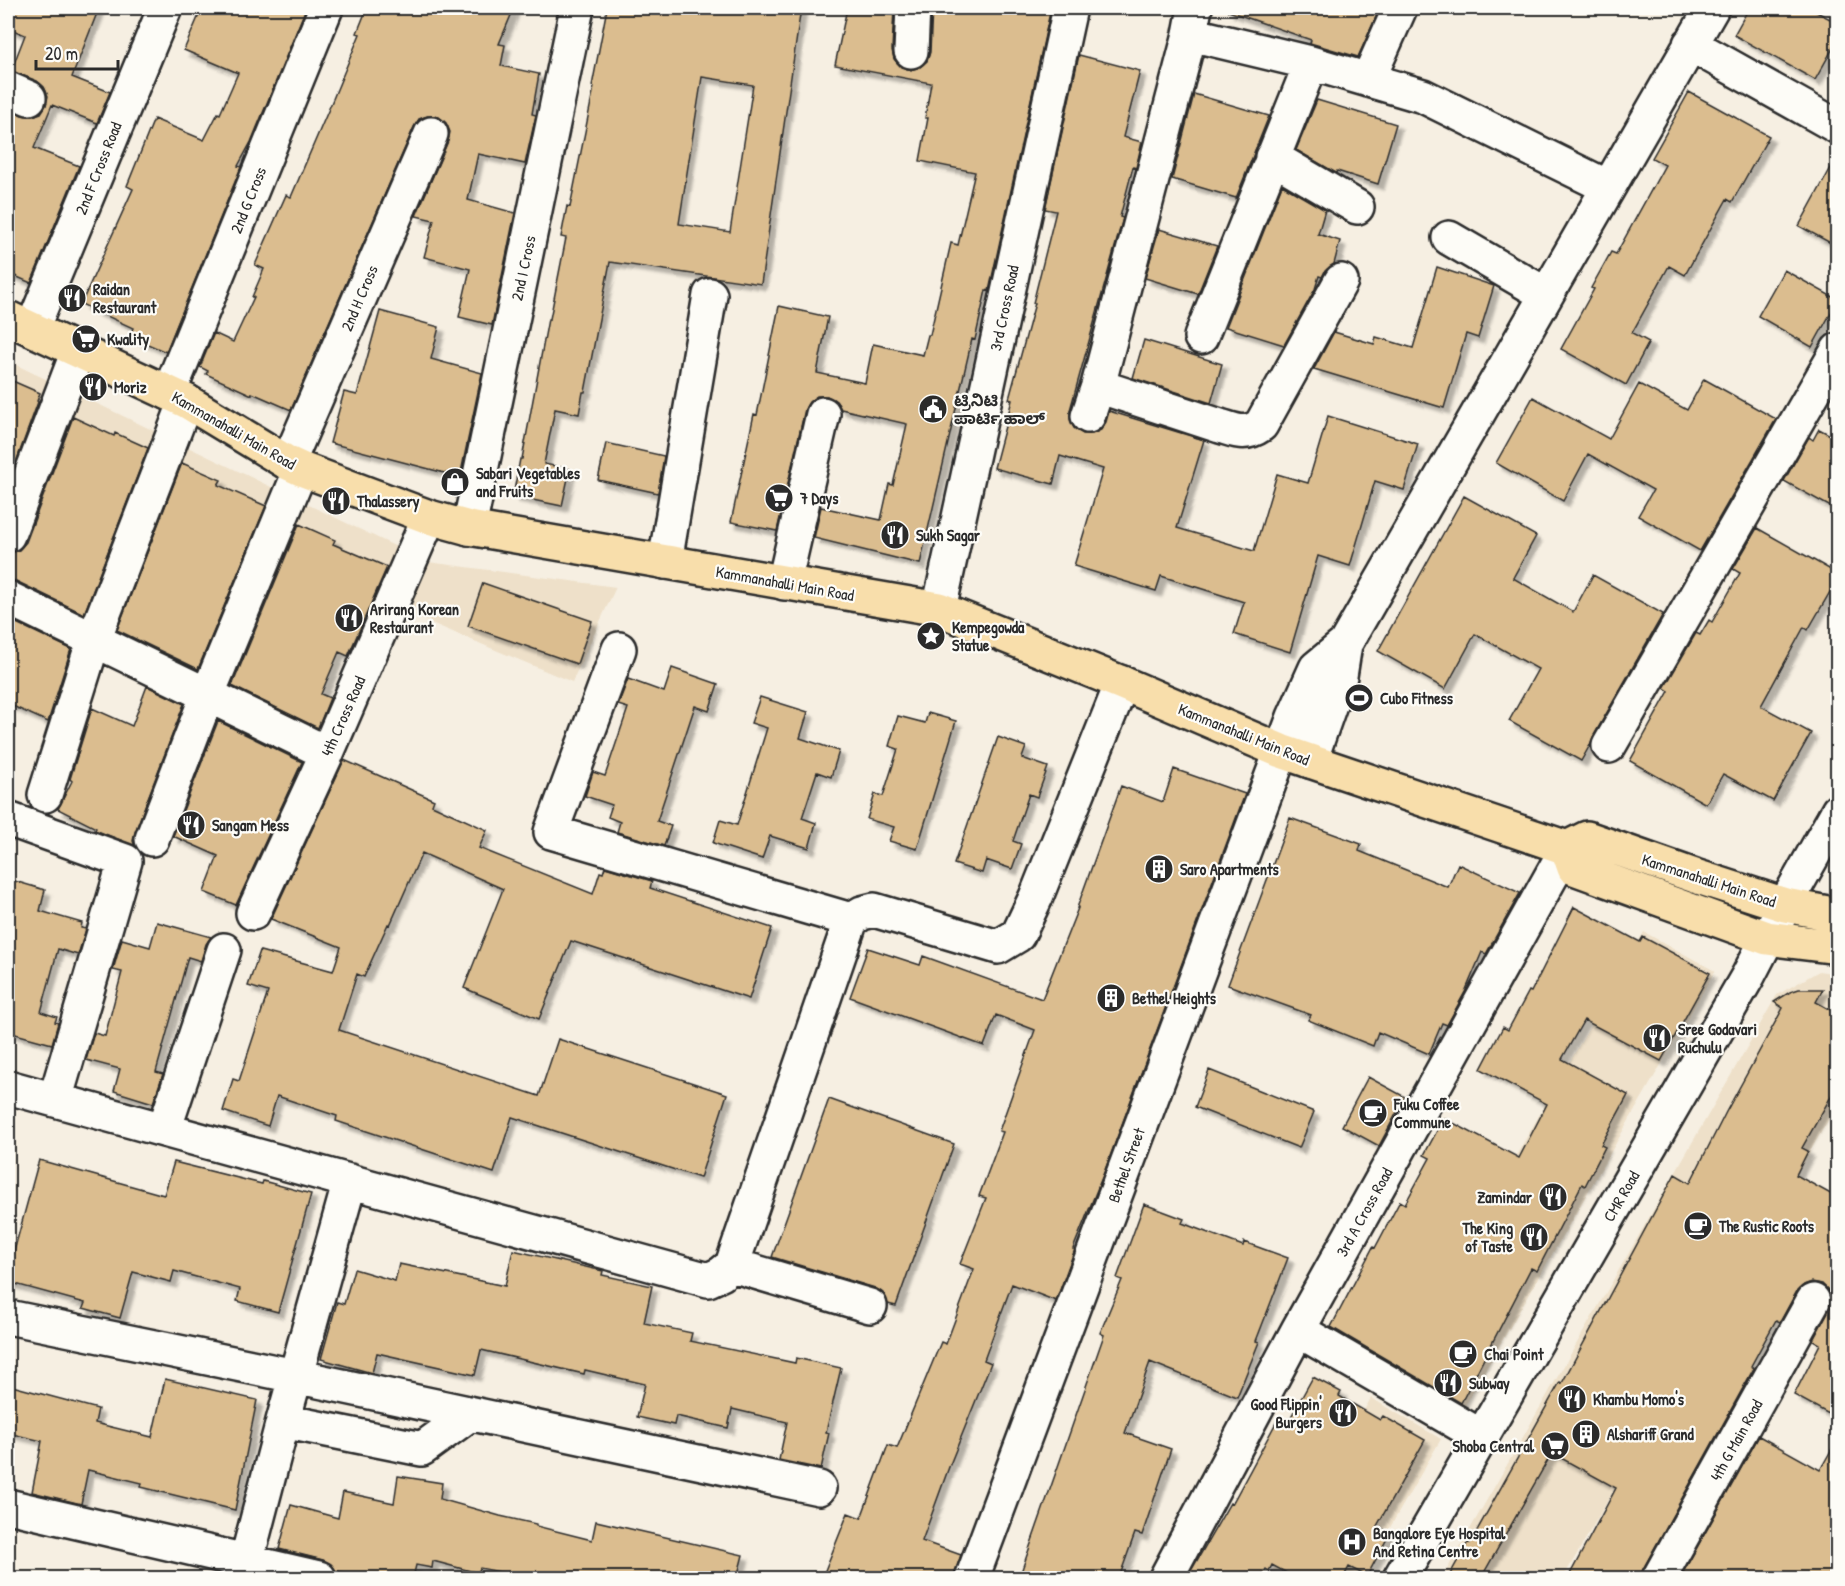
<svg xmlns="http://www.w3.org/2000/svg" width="1845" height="1586" viewBox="0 0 1845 1586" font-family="'Patrick Hand','Noto Sans Kannada',sans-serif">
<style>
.built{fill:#eee0c9}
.building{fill:#dbbd8f;stroke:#2b2b2b;stroke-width:1.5;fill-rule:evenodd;filter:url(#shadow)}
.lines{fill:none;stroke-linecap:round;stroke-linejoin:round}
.minor-casing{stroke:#2b2b2b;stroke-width:38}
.major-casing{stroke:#2b2b2b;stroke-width:38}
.minor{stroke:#fdfcf7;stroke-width:33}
.major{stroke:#f8deab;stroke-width:33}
.labels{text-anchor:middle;stroke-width:4.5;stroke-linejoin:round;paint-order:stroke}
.street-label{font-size:16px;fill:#2b2b2b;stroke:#fdfcf7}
.poi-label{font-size:16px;font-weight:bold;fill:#2b2b2b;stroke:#fdfcf7;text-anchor:start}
</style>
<defs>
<filter id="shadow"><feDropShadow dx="5.5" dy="5.5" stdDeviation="1.5" flood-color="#0004"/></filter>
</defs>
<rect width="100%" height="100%" fill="#f6efe2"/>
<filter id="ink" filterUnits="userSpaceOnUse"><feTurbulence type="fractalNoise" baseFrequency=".0167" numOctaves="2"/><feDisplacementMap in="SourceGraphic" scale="12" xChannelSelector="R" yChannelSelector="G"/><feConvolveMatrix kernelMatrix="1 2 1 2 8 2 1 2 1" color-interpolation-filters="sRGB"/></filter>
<g filter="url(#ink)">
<path class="built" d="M8 361 428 562 616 587 572 682 8 445Z
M1644 932 1715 971 1459 1416 1390 1376Z
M1819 971 1837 974V1105L1563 1578H1442L1777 995Z
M1371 1398 1441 1439 1361 1578H1268Z"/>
<path class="building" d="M8 8H99L72 77 110 92 97 123 52 105 34 148 79 166 31 283 8 273V109L22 115 32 116 41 113 46 105 48 96 44 87 37 81 11 71 25 35 8 28Z
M202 8H306L251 142 238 166 241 167 166 352 129 336 133 328 81 304 133 189 127 186 154 119 204 140 218 113 220 114 238 73 184 50Z
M367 8H514L499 44 505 45 501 66 539 74 532 114 536 115 525 164 478 154 468 200 515 213 492 325 459 317 470 269 424 257 434 220 416 216 448 141 450 132 446 123 439 117 428 116 419 119 414 127 291 410 252 393V395L206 374 208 371 200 367 214 333 233 342 254 297H252L264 269 255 265 286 195 291 197 328 111 360 34 357 33Z
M607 8H801L761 284 610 262 585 392H583L579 414 555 409 544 464 570 469 562 506 513 496 520 459H522L548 319H550L566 238 561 237 567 206 570 207 594 87 592 86ZM702 77 753 85 730 232 679 224Z
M847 8H894L892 50 894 59 901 67 911 70 920 67 927 61 930 52 932 8H1051L989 291 986 290 975 340 972 339 920 564 814 538 821 507 881 520 889 484 893 485 907 424 841 409 836 401 827 396H817L809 402 805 409 777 531 731 522 754 414 757 415 779 306 828 317 817 373 865 383 873 344 923 355 928 335H930L951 243 958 245 975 172 920 161 928 118H925L931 83 835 65Z
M1228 8H1380L1358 57 1310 43 1311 40 1228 11Z
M1749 8H1809L1838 23V39L1815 80 1734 35Z
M1079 55 1140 71 1123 137 1142 142 1136 168 1133 167 1120 217 1123 218 1070 410V419L1074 428 1083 434H1092L1101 430 1106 422 1109 411 1204 440 1177 528 1254 551 1277 474 1308 483 1328 416 1418 444 1404 490 1375 481 1350 566 1318 556 1290 652 1234 634 1244 602 1161 576 1156 591 1074 566 1103 469 1060 456 1053 484 994 468 1012 400 1009 399 1035 303H1033L1056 211 1045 209Z
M1689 92 1769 136 1732 202 1727 199 1685 275 1669 266 1632 333 1649 342 1626 385 1561 349 1594 289 1591 288 1611 252 1616 254 1665 165 1652 158Z
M1194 94 1269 116 1236 198 1172 179Z
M1317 100 1396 124 1378 184 1337 171 1336 173 1296 150Z
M1838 155V247L1799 226Z
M1282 185 1325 210 1318 234 1340 241 1334 264 1325 271 1322 277 1319 276 1315 289 1284 345 1226 327Z
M1159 229 1217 246 1198 294 1145 278Z
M1437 267 1494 286 1478 338 1466 334 1444 408 1314 369 1334 332 1374 344 1376 337 1413 348Z
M1784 270 1838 300 1812 347 1758 316Z
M380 311 439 327 431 359 482 373 460 477 330 443 344 392 357 395Z
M1144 340 1222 364 1211 403 1133 378Z
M8 379 40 393 37 401 38 402 8 484Z
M1704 379 1776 419 1700 551 1638 516 1653 490 1588 454 1563 501 1496 463 1533 397 1609 439 1639 384 1687 410Z
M73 417 114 436 115 433 148 448 84 614 16 581 8 579V553L19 550 26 542Z
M1819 429 1838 439V511L1784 481 1809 437 1813 440Z
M606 443 664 456 658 493 598 480Z
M182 463 221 480 218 485 266 506 198 669 117 630Z
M1464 496 1536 536 1513 578 1573 612 1593 575 1663 614 1593 737 1590 745 1581 761 1509 721 1538 669 1475 634 1445 689 1378 651Z
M299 524 335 540 333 544 387 567 348 656 339 652 321 694 330 698 318 728 232 686Z
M1757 528 1838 574V578L1808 630 1804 627 1761 706 1811 733 1773 801 1723 774 1706 804 1630 761 1669 691 1664 688 1696 633 1700 635 1709 620 1712 622 1740 573 1733 569Z
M483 583 592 621 577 664 468 626Z
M8 619 71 649 48 722 8 704Z
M672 668 718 684 709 711 695 706 657 821 671 826 664 846 617 832 620 822 608 817 612 805 585 796 593 772 605 776 628 708 618 705 628 679 664 692Z
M147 686 184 704 135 832 133 841 135 846 95 830 96 828 58 809 72 781 70 779 92 708 132 726Z
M760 697 808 712 800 738 839 751 831 777 817 772 802 818 816 823 809 848 770 836 762 859 713 843 720 820 737 825 767 728 751 723Z
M928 713 956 721 917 849 889 841 894 827 867 819 875 794 883 796 898 749 889 746 898 716 925 723Z
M218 721 302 762 236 905 204 892 218 856 173 836Z
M998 737 1026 747 1022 758 1048 767 1037 797 1029 794 1013 841 1021 844 1012 869 986 860 982 873 954 864Z
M344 760 434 800 432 805 487 830 479 848 593 894 600 872 603 873 605 867 652 881 650 888 772 928 749 999 571 941 539 1019 464 988 503 889 422 853 390 925 388 924 364 977 357 974 339 1030 539 1096 558 1039 727 1094 700 1178 512 1117 494 1173 336 1121 337 1116 277 1096 268 1126 223 1111 233 1079 239 1081 268 992 248 986 260 951 333 971 341 947 271 919Z
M1174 769 1245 794 1105 1170 1073 1249H1075L1056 1301 1012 1284 984 1360 991 1363 949 1467 922 1541 961 1555 953 1578H822L848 1513 861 1518 888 1445 897 1448 941 1342 946 1344 974 1269 960 1264 986 1198 979 1196 1003 1132 999 1131 1035 1030 996 1015 984 1046 850 997 868 948 920 965 923 956 1042 999 1078 908H1077L1121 786 1163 802Z
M1290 818 1361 844 1359 851 1448 887 1458 864 1520 893 1486 954 1482 952 1465 992 1447 1025 1442 1023 1429 1054 1378 1032 1373 1046 1308 1020 1311 1015 1228 985Z
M8 879 45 890 40 911 82 923 81 928 86 929 78 955 58 949 41 1012 57 1017 55 1022 58 1023 52 1044 8 1032Z
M1574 907 1640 942 1643 937 1710 973 1661 1061 1584 1020 1562 1059 1628 1095 1601 1145 1605 1147 1585 1186 1582 1184 1537 1271 1531 1268 1461 1403 1331 1327 1373 1247 1375 1248 1400 1201 1405 1204 1430 1158 1424 1155 1444 1118 1519 1158 1547 1104 1481 1069 1503 1027 1508 1030 1529 991 1531 992Z
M157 922 211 937 206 944 201 961 188 957 156 1072 163 1074 153 1103 114 1091 120 1069 86 1060 94 1033 105 1036 122 972 113 970 122 939 150 947Z
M1799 989H1823L1816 1002 1838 1014V1084L1802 1148 1808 1151 1796 1175 1838 1198V1419L1794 1395 1820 1344 1813 1340 1829 1310 1832 1301 1829 1291 1822 1284 1812 1282 1804 1285 1797 1291 1780 1322 1776 1320 1751 1366 1754 1368 1643 1569 1640 1578H1568L1616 1488 1552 1453 1481 1578H1448L1468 1542 1470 1543 1560 1382 1562 1383 1675 1174 1690 1183 1726 1112 1783 1008 1774 1002 1790 992Z
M1209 1070 1314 1112 1299 1148 1195 1107Z
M1368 1077 1405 1097 1379 1146 1342 1126Z
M829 1099 954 1144 896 1306 888 1304 884 1294 875 1288 772 1257Z
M39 1160 164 1195 174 1162 262 1184 263 1181 311 1194 278 1312 237 1301 240 1289 174 1271 171 1282 133 1272 120 1318 83 1308 85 1303 8 1282V1273Z
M1144 1204 1184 1219 1182 1223 1243 1246 1244 1242 1288 1258 1256 1341 1259 1342 1237 1397 1150 1362 1125 1433 1171 1449 1142 1535 1135 1533 1119 1578H1019L1104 1335 1100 1333 1122 1280 1117 1278Z
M513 1250 603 1271 602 1275 652 1286 644 1323 692 1333 690 1341 795 1363 796 1358 841 1368 826 1432 829 1433 821 1469 779 1460 787 1422 732 1409 728 1428 676 1416 674 1425 637 1417 645 1384 585 1370 584 1374 481 1350 475 1375 377 1353 372 1373 321 1359 337 1302 344 1304 354 1269 395 1281 399 1264 505 1286Z
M1313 1377 1341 1392 1339 1396 1380 1420 1383 1416 1425 1440 1377 1526 1390 1533 1367 1576 1349 1567 1343 1578H1296L1272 1565 1269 1571 1266 1569 1261 1578H1187L1230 1503 1232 1504 1278 1419 1287 1424Z
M165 1379 257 1400 235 1510 141 1487 142 1483 88 1470 81 1504 32 1492 42 1441 8 1433V1405L12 1386 98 1409 95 1423 152 1437Z
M1759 1436 1820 1470 1838 1438V1563L1830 1578H1680Z
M398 1476 442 1483 440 1499 500 1516 536 1524V1526L592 1540 596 1521 743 1555 737 1578H530L480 1568 478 1573 433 1561 432 1568 416 1565 413 1578H372L336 1571 331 1564 323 1560 279 1549 291 1505 338 1518 343 1492 394 1503Z"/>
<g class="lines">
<g class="minor-casing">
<path id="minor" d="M1190 34 1311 63 1423 96 1608 187
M1690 44 1838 127
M911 51 913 8
M1368 80 1400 8
M8 89 29 98
M1272 157 1357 207
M1449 238 1545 294
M32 329 165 8
M1201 337 1311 63
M1098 386 1220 426C1237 431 1245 436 1261 425L1341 281
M169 393 326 8
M1088 416 1098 386 1190 34 1195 8
M288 463 431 134
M469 528 577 8
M8 535 78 351
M665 562 710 295
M784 583 823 414
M8 598 327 753
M939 609 1070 8
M1345 644 1712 8
M619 649 551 832 851 920
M1609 746 1838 350
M45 795 94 639 186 401
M8 819 125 861 55 1100
M152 839 207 696 301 469
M253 913 327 753 429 517
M8 1087 708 1280 721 1274 732 1265 851 920 862 913 874 910 998 947 1018 935 1036 897 1122 683
M164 1130 224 950
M732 1265 870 1306
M8 1317 295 1376 819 1488
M1298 1330 1482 1437
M283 1421 422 1449 470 1414
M8 1506 319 1578
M242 1578 283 1421 350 1181
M972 1578 1294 717 1316 668 1345 644 1340 676 1310 761
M1166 1578 1298 1330 1567 848
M1400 1578 1748 976 1785 905 1838 811
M1659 1578 1813 1301"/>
</g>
<g class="major-casing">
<path id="major" d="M8 318 186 401 288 463 301 469 429 517 469 528 939 609 1122 683 1281 751 1310 761 1567 848 1587 838 1695 876 1785 905 1838 915
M1567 848 1574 868 1767 938 1838 947"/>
</g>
<use href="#minor" class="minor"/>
<use href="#major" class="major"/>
</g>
</g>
<defs>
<g id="restaurant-disc" transform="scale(1.5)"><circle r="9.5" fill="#2b2b2b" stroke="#fdfcf7"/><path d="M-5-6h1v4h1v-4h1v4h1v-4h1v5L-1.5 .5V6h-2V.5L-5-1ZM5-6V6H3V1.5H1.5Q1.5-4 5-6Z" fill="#fff"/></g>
<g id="supermarket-disc" transform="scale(1.5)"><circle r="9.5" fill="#2b2b2b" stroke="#fdfcf7"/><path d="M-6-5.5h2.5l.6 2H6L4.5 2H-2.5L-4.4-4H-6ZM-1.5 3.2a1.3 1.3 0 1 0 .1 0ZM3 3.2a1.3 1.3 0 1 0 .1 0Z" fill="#fff"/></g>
<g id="civic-disc" transform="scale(1.5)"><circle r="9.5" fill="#2b2b2b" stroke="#fdfcf7"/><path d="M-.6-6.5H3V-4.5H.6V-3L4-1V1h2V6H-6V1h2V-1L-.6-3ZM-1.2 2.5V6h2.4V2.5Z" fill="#fff"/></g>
<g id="shop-disc" transform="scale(1.5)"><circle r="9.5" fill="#2b2b2b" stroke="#fdfcf7"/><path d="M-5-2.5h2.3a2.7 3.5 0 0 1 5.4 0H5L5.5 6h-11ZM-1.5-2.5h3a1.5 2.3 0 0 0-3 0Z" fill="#fff"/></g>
<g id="sight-disc" transform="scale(1.5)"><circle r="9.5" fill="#2b2b2b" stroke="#fdfcf7"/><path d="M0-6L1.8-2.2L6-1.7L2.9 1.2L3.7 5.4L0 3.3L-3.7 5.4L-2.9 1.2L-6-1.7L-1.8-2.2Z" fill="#fff"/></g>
<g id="stadium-disc" transform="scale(1.5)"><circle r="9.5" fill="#2b2b2b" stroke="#fdfcf7"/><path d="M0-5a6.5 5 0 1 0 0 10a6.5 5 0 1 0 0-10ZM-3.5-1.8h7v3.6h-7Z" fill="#fff"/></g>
<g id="building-disc" transform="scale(1.5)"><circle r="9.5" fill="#2b2b2b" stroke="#fdfcf7"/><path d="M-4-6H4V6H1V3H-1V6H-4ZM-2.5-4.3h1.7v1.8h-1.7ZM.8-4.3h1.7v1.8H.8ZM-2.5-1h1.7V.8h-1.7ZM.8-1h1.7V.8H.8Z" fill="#fff"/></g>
<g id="cafe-disc" transform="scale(1.5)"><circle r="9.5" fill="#2b2b2b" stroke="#fdfcf7"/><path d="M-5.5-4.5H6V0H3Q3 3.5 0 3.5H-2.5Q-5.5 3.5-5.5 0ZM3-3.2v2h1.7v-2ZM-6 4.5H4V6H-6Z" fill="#fff"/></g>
<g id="hospital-disc" transform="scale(1.5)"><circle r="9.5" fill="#2b2b2b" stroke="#fdfcf7"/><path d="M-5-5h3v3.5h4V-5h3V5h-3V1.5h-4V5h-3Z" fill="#fff"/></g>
</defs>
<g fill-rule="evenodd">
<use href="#restaurant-disc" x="72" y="298"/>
<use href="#supermarket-disc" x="86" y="339"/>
<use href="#restaurant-disc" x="93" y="387"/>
<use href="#civic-disc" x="933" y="409"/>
<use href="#shop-disc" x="455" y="482"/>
<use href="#supermarket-disc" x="779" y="498"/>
<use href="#restaurant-disc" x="336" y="501"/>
<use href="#restaurant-disc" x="895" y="535"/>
<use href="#restaurant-disc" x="349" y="618"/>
<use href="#sight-disc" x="931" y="636"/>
<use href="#stadium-disc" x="1359" y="698"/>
<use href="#restaurant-disc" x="191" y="825"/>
<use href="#building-disc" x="1159" y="869"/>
<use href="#building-disc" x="1111" y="998"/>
<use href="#restaurant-disc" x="1657" y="1038"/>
<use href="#cafe-disc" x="1373" y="1113"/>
<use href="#restaurant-disc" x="1553" y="1197"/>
<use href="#cafe-disc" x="1698" y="1226"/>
<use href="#restaurant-disc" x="1534" y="1237"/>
<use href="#cafe-disc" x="1463" y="1354"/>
<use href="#restaurant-disc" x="1448" y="1383"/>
<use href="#restaurant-disc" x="1572" y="1399"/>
<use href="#restaurant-disc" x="1343" y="1413"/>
<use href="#building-disc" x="1586" y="1434"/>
<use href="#supermarket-disc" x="1555" y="1446"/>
<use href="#hospital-disc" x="1352" y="1542"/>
</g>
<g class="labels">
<g class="street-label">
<text transform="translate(98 168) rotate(-68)" y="6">2nd F Cross Road</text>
<text transform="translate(248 200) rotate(-68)" y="6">2nd G Cross</text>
<text transform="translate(523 268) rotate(-78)" y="6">2nd I Cross</text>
<text transform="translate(359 298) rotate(-67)" y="6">2nd H Cross</text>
<text transform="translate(1004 308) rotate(-78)" y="6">3rd Cross Road</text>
<text transform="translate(234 430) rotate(30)" y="6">Kammanahalli Main Road</text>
<text transform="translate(785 583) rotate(10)" y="6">Kammanahalli Main Road</text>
<text transform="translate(343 716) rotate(-66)" y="6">4th Cross Road</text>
<text transform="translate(1244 734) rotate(22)" y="6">Kammanahalli Main Road</text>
<text transform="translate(1709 880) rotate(18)" y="6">Kammanahalli Main Road</text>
<text transform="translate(1126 1165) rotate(-70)" y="6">Bethel Street</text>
<text transform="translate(1621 1196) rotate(-60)" y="6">CMR Road</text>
<text transform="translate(1364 1212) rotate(-61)" y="6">3rd A Cross Road</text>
<text transform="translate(1736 1440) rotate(-61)" y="6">4th G Main Road</text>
</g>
<g class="poi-label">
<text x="93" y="295">Raidan<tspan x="93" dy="18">Restaurant</tspan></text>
<text x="107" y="345">Kwality</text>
<text x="114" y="393">Moriz</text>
<text x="954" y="406">ಟ್ರಿನಿಟಿ<tspan x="954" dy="18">ಪಾರ್ಟಿ ಹಾಲ್</tspan></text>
<text x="476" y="479">Sabari Vegetables<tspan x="476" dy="18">and Fruits</tspan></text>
<text x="800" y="504">7 Days</text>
<text x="357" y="507">Thalassery</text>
<text x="916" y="541">Sukh Sagar</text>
<text x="370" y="615">Arirang Korean<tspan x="370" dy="18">Restaurant</tspan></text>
<text x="952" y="633">Kempegowda<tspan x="952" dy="18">Statue</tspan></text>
<text x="1380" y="704">Cubo Fitness</text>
<text x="212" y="831">Sangam Mess</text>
<text x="1180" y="875">Saro Apartments</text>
<text x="1132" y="1004">Bethel Heights</text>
<text x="1678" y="1035">Sree Godavari<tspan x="1678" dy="18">Ruchulu</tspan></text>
<text x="1394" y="1110">Fuku Coffee<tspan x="1394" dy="18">Commune</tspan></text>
<text x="1532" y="1203" text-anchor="end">Zamindar</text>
<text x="1719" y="1232">The Rustic Roots</text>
<text x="1513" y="1234" text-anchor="end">The King<tspan x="1513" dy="18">of Taste</tspan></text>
<text x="1484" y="1360">Chai Point</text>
<text x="1469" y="1389">Subway</text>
<text x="1593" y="1405">Khambu Momo's</text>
<text x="1322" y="1410" text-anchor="end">Good Flippin'<tspan x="1322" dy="18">Burgers</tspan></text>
<text x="1607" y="1440">Alshariff Grand</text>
<text x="1534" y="1452" text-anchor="end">Shoba Central</text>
<text x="1373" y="1539">Bangalore Eye Hospital<tspan x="1373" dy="18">And Retina Centre</tspan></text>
</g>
</g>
<rect width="1845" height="1586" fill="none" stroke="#fdfcf7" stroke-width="30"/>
<rect x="15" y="15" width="1815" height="1556" fill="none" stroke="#2b2b2b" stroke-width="2" filter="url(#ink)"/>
<path d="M36 60v9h82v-9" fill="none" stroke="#2b2b2b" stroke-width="3"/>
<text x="45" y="60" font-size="18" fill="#2b2b2b" stroke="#fdfcf7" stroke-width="4.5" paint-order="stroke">20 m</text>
</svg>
